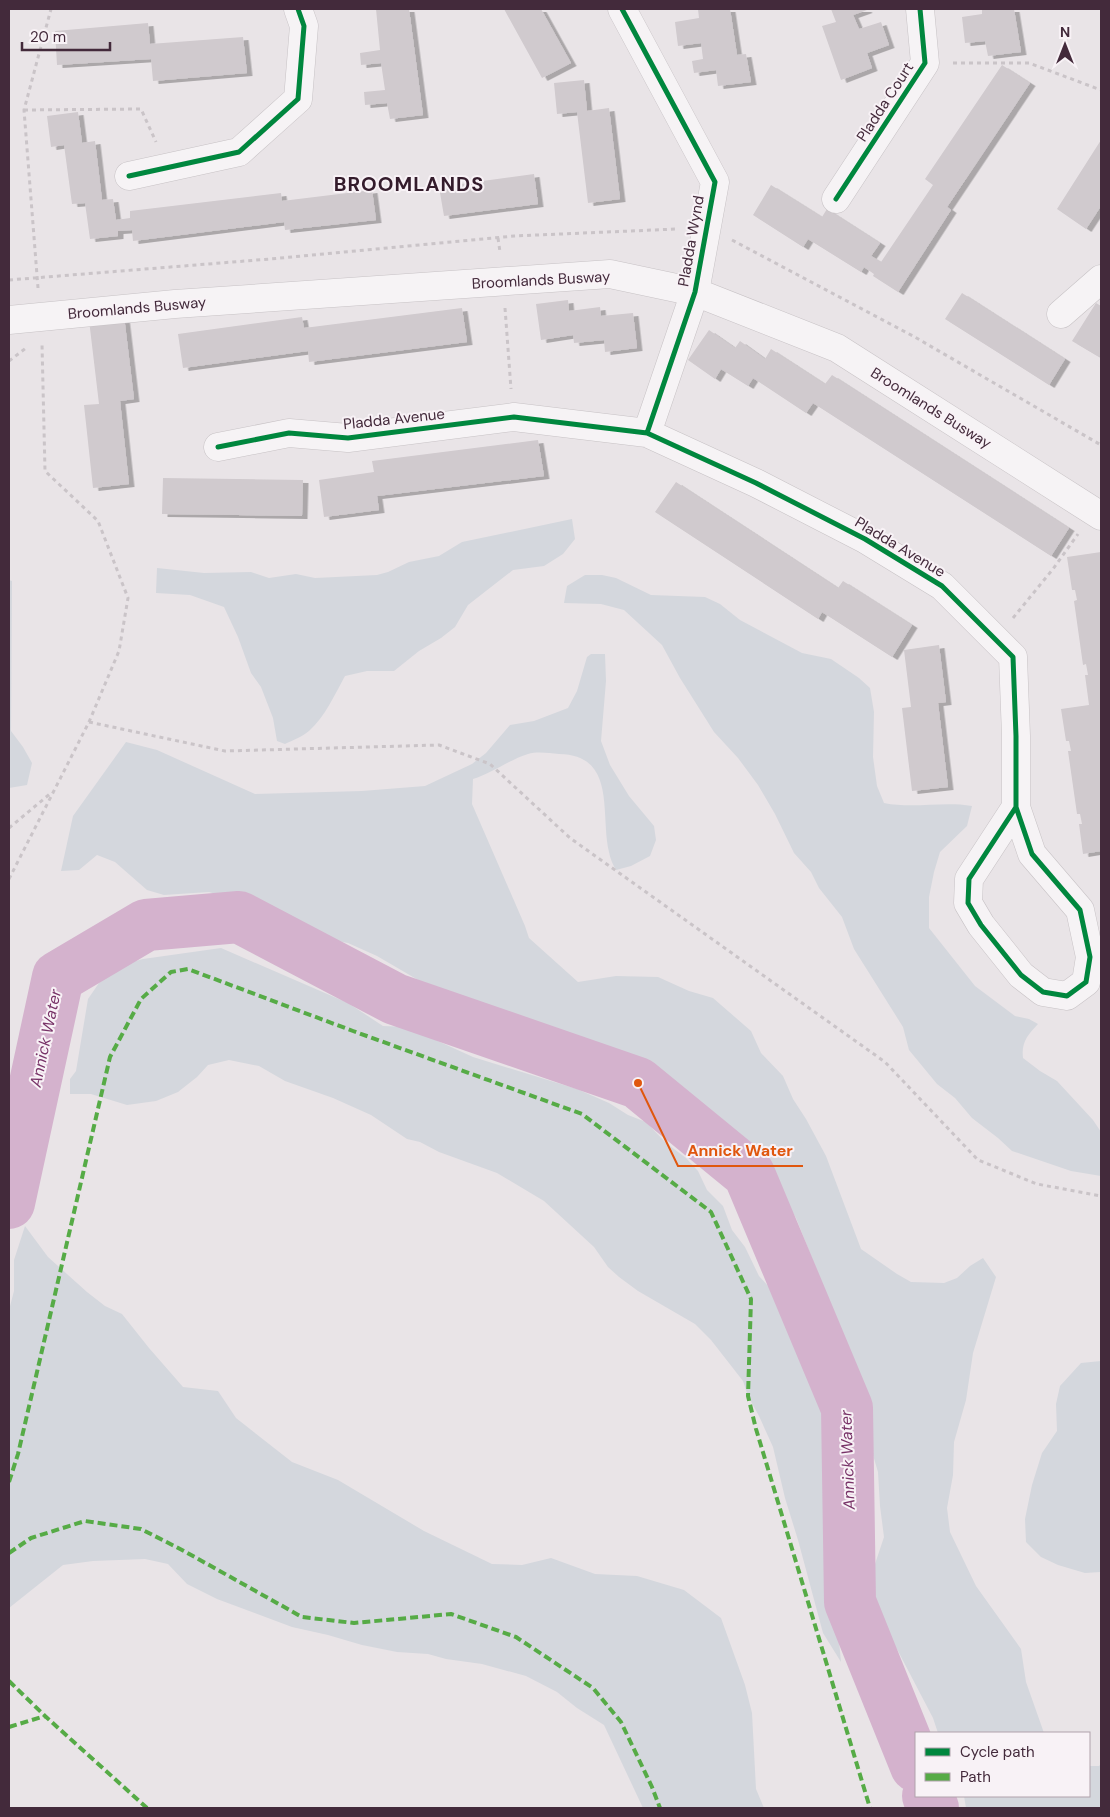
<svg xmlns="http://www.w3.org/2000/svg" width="1110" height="1817" viewBox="0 0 1110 1817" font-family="'DM Sans',sans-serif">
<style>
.green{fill:#d4d7dd}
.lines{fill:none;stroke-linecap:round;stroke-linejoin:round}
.river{stroke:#d4b2cd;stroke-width:52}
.building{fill:#d0cace;filter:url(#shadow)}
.minor-casing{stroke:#c7c2c5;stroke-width:29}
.path{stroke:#cac4c8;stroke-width:3;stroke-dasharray:4 4;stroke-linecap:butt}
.minor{stroke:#f6f3f5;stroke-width:28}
.quiet{stroke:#56ab46;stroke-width:4;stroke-dasharray:8 4;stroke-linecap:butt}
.cycleway-casing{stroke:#f8f2f6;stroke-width:8}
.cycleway{stroke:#00873e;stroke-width:5}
.labels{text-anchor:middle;stroke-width:4;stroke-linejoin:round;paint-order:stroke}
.street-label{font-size:15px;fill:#432a3b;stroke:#f8f2f6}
.water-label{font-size:16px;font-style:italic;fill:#783368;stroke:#f8f2f6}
.district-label{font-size:20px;font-weight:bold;letter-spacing:1px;fill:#341c2c;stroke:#f8f2f6}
.leader{fill:none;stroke:#e0570e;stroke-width:2}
.callout-dot{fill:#e0570e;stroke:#f8f2f6;stroke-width:2}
.callout-label{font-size:16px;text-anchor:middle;font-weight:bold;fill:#e0570e;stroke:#f8f2f6;stroke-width:4;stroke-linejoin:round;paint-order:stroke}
</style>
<defs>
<filter id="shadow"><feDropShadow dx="5.5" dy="3" stdDeviation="0" flood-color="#0004"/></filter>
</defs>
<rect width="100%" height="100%" fill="#e9e4e7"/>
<path class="green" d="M572 519 575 539 563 554 544 566 513 570 468 605 455 627 441 638 419 651 394 671H367L345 676C335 694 325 717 309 731 302 737 293 740 285 744L277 741 273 718 261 687 251 673 238 637 224 607 190 595 156 593 157 568 204 573 251 572 269 578 296 574 315 578 377 575 388 572 409 562 439 556 462 542Z
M585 575H602L616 578 651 595 705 597 720 604 740 620 802 653 831 659 859 678 870 688 874 712 873 757 877 786 884 803C913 809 943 801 972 806L967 826 940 852 934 872 929 897V928L975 986 1015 1016 1029 1019 1038 1024C1028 1035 1021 1042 1023 1058L1040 1071 1057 1081 1093 1120 1101 1132V1176L1071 1171 1012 1151 998 1138 972 1118 955 1098 937 1084 909 1050 903 1027 854 949 842 917 819 888 811 872 794 853 775 814 758 785 738 758 714 732 680 678 662 645 624 610 601 604 564 603 567 586Z
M9 580 12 581 11 731 23 747 32 763 27 785 9 788Z
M591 654H605L606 681 601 741 610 765 629 796 654 826 656 840 650 856 631 866 616 870C613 865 610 858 609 852 600 814 617 755 559 754 549 753 537 751 528 754 509 760 492 773 473 779L472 804 525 926 529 938 578 982 616 976 658 977 689 991 713 998 751 1031 761 1053 783 1076 793 1099 806 1119 826 1156 861 1249 897 1274 911 1282 944 1283 957 1278 970 1266 983 1258 996 1277 973 1353 966 1400 954 1442 953 1475 947 1508 950 1532 976 1586 1021 1649 1026 1682 1044 1733H938L933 1718 898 1651 870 1605V1579L884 1537 880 1506 878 1472 870 1445 869 1408 837 1321 796 1218 777 1185 728 1134 716 1115 685 1094 661 1083 633 1066 609 1060 589 1049 561 1039 532 1021 502 1014 473 1003 437 991 377 956 348 943 306 935 280 918 233 899 209 892 164 895 147 890 115 862 97 855 79 870 61 871 73 816 126 742 157 750 255 794 362 791 425 786 472 764 486 753 510 725 534 721 568 708 577 691 587 657Z
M221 948 348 1003 383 1026 407 1027 473 1057 577 1089 609 1103 628 1115 646 1122 666 1143 686 1158 698 1171 707 1190 723 1206 732 1230 745 1247 759 1276 769 1287 792 1305 813 1393 821 1405 832 1447 833 1478 839 1511 842 1546 836 1609 841 1662 823 1633 798 1540 785 1498 773 1447 759 1416 748 1396 743 1381 711 1340 695 1324 638 1291 619 1277 608 1267 594 1247 544 1201 497 1173 439 1152 420 1142 407 1139 371 1115 333 1098 285 1081 259 1066 229 1060 208 1065 197 1077 178 1092 156 1101 127 1105 91 1094H70V1079L76 1071 88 999 99 983 121 965 143 959Z
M25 1226 48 1257 87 1292 105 1306 122 1314 149 1348 183 1387 218 1391 236 1418 292 1462 338 1480 424 1531 492 1564 522 1565 551 1558 595 1574 637 1576 684 1590 721 1618 745 1685 752 1713 756 1789 764 1808H643L604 1725 577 1708 557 1692 526 1676 482 1664 446 1659 428 1654 397 1652 362 1645 328 1635 292 1627 217 1599 187 1584 168 1564 145 1559 93 1561 63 1565 9 1608V1310L14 1291V1260Z
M1101 1361V1572L1085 1573 1058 1565 1041 1557 1026 1542 1025 1519 1032 1485 1042 1453 1057 1431 1056 1404 1060 1386 1081 1363Z
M1101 1764V1808H966L964 1796H1089V1766H1099Z"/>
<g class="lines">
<path class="river" d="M9 1203 58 977 146 925 239 917 395 999 638 1083 749 1174 847 1408 850 1602 916 1766
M928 1796 933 1808"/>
</g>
<path class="building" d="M376 9H409L423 115 390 119 387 103 365 105 364 92 385 90 381 63 361 65 360 53 380 50Z
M504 9H541L571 63 542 78Z
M698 9H730L737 55 746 54 751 82 718 86 716 70 694 73 692 61 703 59 701 43 678 46 675 22 699 18Z
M831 9H866L867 10 853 15 859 29 881 22 889 45 867 53 872 68 841 80 822 26 836 22Z
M982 9H1014L1021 52 988 56 985 41 965 43 962 17 982 14Z
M148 23 150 44 243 37 247 73 153 81 151 59 57 65 55 31Z
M1002 65 1030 83 947 207 951 210 898 292 873 276 874 274 864 267 861 272 808 239 803 247 753 215 771 185 822 217 827 209 880 243 871 256 881 262 933 185 925 179Z
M584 80 587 111 609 108 620 199 588 203 577 112 557 114 554 83Z
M78 112 82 143 95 141 102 200 113 199 116 220 130 218V211L281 193 282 201 372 190 376 220 285 230 284 222 133 241 132 230 118 231V236L90 239 85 203 72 204 64 145 51 147 47 116Z
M1101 140V206L1086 229 1057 209Z
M534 174 538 204 444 216 439 187Z
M962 293 1065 359 1049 385 945 319Z
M568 300 569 311 600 307 601 316 633 313 637 348 605 352 604 340 574 343 573 335 541 340 536 304Z
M1096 303 1101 306V354L1099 357 1072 341Z
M462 308 467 342 309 362 308 351 183 368 178 334 302 317 304 328Z
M124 316 134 399 120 401 129 484 93 488 84 405 99 404 89 320Z
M709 330 735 348 740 341 765 359 771 349 825 384 832 375 1069 528 1051 556 813 403 806 413 753 378 748 386 721 369 715 379 688 360Z
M538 440 544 476 377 496 379 510 324 517 319 480 374 472 372 461Z
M163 478 303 480 302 516 162 514Z
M676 482 838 588 843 581 912 625 892 657 822 612 818 619 655 512Z
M1101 552V851L1083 854 1079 824H1082L1080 814H1077L1068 751H1071L1069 741H1066L1061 709 1089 705 1085 675H1088L1086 664 1083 665 1074 601 1077 600 1075 590H1072L1067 557Z
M939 645 946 702 938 703 948 787 912 791 902 708 911 707 904 650Z"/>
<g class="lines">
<g class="minor-casing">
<path id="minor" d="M622 9 715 182 695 292 647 433
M129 176 239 152 298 99 304 26 298 9
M836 199 925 63 920 9
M1061 314 1101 279
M9 320 175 304 610 274 695 292 837 348 1101 516
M218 447 289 433 348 438 514 417 647 433 756 483 865 539 942 586 1013 657 1016 736V807L969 879 968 903 981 925 1021 975 1043 992 1067 996 1086 982 1090 957 1080 910 1032 854 1016 807"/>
</g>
<path class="path" d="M953 63H1029L1101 90
M24 110 141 109 156 142
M498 238 500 252
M732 240 913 336 1101 445
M9 280 270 259 514 236 677 229
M38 288 24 110 51 9
M505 308 511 389
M9 361 26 348
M1013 618 1053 569 1078 534
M89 722 225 751 439 745 490 764 570 838 885 1062 978 1160 1037 1184 1101 1196
M9 828 51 793
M9 879 89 722 119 651 128 598 98 521 45 471 42 344"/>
<use href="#minor" class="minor"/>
<path class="quiet" d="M9 1482 18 1454 110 1057 141 999 171 972 188 969 353 1031 582 1114 711 1212 751 1299 748 1396 756 1429 870 1808
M9 1553 31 1538 85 1521 141 1529 184 1551 302 1617 354 1623 451 1614 516 1637 593 1688 621 1722 652 1787 660 1808
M9 1681 45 1716 147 1808
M9 1727 45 1716"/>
<g class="cycleway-casing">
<path id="cycleway" d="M622 9 715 182 695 292 647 433
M129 176 239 152 298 99 304 26 298 9
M836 199 925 63 920 9
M218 447 289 433 348 438 514 417 647 433 756 483 865 539 942 586 1013 657 1016 736V807L969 879 968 903 981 925 1021 975 1043 992 1067 996 1086 982 1090 957 1080 910 1032 854 1016 807"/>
</g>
<use href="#cycleway" class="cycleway"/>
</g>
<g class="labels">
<g class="street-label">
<text transform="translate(885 102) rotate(-57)" y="5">Pladda Court</text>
<text transform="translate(691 241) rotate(-80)" y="5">Pladda Wynd</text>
<text transform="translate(541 280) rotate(-3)" y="5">Broomlands Busway</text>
<text transform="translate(137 308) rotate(-5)" y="5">Broomlands Busway</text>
<text transform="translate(931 408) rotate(32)" y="5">Broomlands Busway</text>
<text transform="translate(394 419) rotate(-6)" y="5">Pladda Avenue</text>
<text transform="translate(900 547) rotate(31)" y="5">Pladda Avenue</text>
</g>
<g class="water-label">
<text transform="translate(45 1038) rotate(-78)" y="6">Annick Water</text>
<text transform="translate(847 1460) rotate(-92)" y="6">Annick Water</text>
</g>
<g class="district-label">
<text x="409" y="191">BROOMLANDS</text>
</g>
</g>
<path class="leader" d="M638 1083L678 1166H803"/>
<circle class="callout-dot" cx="638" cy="1083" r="5"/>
<g class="callout-label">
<text x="740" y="1156">Annick Water</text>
</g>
<rect width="1110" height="1817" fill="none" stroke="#432a3b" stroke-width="20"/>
<rect x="915" y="1732" width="175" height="65" fill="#f8f2f6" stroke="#b0a2ab"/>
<rect x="925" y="1748" width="25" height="8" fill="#00873e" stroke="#b0a2ab"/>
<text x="960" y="1757" font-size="15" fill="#432a3b">Cycle path</text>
<rect x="925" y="1773" width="25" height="8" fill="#56ab46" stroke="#b0a2ab"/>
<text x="960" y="1782" font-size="15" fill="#432a3b">Path</text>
<g transform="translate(1065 45)" stroke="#f8f2f6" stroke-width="4" paint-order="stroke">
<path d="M0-4L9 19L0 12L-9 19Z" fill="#432a3b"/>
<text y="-8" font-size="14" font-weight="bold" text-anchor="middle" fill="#432a3b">N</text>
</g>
<path d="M22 42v8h88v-8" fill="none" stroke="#432a3b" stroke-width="2.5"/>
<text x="30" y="42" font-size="15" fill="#432a3b" stroke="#f8f2f6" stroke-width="4" paint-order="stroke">20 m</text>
</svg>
